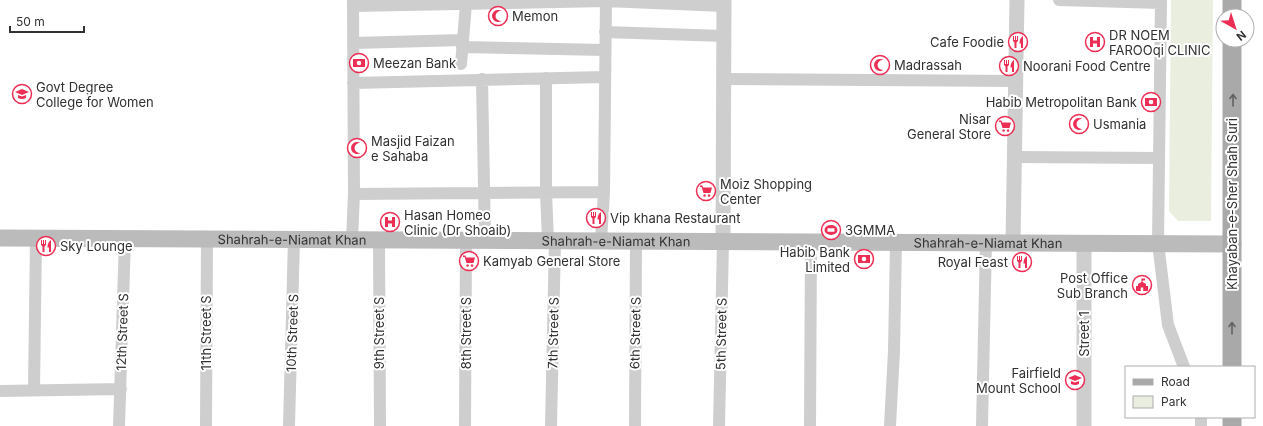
<svg xmlns="http://www.w3.org/2000/svg" width="1263" height="426" viewBox="0 0 1263 426" font-family="Inter,sans-serif">
<style>
.green{fill:#e9eedf}
.lines{fill:none;stroke-linecap:round;stroke-linejoin:round}
.minor{stroke:#cecece;stroke-width:12}
.tertiary{stroke:#cecece;stroke-width:15}
.secondary{stroke:#bbb;stroke-width:17}
.primary{stroke:#a9a9a9;stroke-width:19}
.oneway{stroke:#616161}
.labels{text-anchor:middle;stroke-width:4;stroke-linejoin:round;paint-order:stroke}
.poi-label{font-size:13px;fill:#313131;stroke:#fff;text-anchor:start}
.street-label{font-size:13px;fill:#313131;stroke:#fff}
</style>
<rect width="100%" height="100%" fill="#fff"/>
<path class="green" d="M1171 0H1213L1211 221H1178L1169 211Z"/>
<g class="lines">
<path class="minor" d="M1059 0 1161 3
M1161 0 1158 243 1168 325 1184 367
M353 6 606 1 724 6
M605 32 724 36
M353 43 463 40
M462 47 605 50
M461 64 466 4
M546 78V193L548 240
M482 79 485 240
M724 79 1016 81
M353 83 604 77
M1015 157 1159 158
M354 194 604 192
M352 240 354 194 353 0
M379 240 380 426
M601 241 604 192 606 0
M34 390 36 238
M0 391 121 389
M1201 417V426
M119 426 125 239
M206 426 207 239
M289 426 294 239
M465 426 466 240
M551 426 555 240
M635 426 636 241
M719 426 723 241
M810 426 811 241
M890 426 894 351 896 242
M982 426 986 242"/>
<path class="tertiary" d="M723 241 724 0
M1013 242 1017 0
M1084 426V243"/>
<path class="secondary" id="s1" d="M0 238 1233 244"/>
<path class="primary" d="M1232 0V16
M1232 367V40
M1232 426V417"/>
</g>
<defs><path id="oneway-shaft" d="M-6 0H5M1.5-3L5.5 0L1.5 3" fill="none" stroke-width="1.6" stroke-linecap="round" stroke-linejoin="round"/></defs>
<g class="oneway">
<use href="#oneway-shaft" transform="translate(1233 100) rotate(-90)"/>
<use href="#oneway-shaft" transform="translate(1232 328) rotate(-90)"/>
</g>
<defs>
<g id="mosque-ring" transform="scale(1)"><circle r="9.5" fill="#fff" stroke="#ed2e54" stroke-width="1.5"/><path d="M3.5-4.9A6 6 0 1 0 3.5 4.9A5 5 0 1 1 3.5-4.9Z" fill="#ed2e54"/></g>
<g id="restaurant-ring" transform="scale(1)"><circle r="9.5" fill="#fff" stroke="#ed2e54" stroke-width="1.5"/><path d="M-5-6h1v4h1v-4h1v4h1v-4h1v5L-1.5 .5V6h-2V.5L-5-1ZM5-6V6H3V1.5H1.5Q1.5-4 5-6Z" fill="#ed2e54"/></g>
<g id="hospital-ring" transform="scale(1)"><circle r="9.5" fill="#fff" stroke="#ed2e54" stroke-width="1.5"/><path d="M-5-5h3v3.5h4V-5h3V5h-3V1.5h-4V5h-3Z" fill="#ed2e54"/></g>
<g id="bank-ring" transform="scale(1)"><circle r="9.5" fill="#fff" stroke="#ed2e54" stroke-width="1.5"/><path d="M-6-4H6V4H-6ZM0-2.3a2.3 2.3 0 1 0 0 4.6a2.3 2.3 0 1 0 0-4.6Z" fill="#ed2e54"/></g>
<g id="university-ring" transform="scale(1)"><circle r="9.5" fill="#fff" stroke="#ed2e54" stroke-width="1.5"/><path d="M0-5L7-2L0 1L-7-2ZM-4 1L0 2.5L4 1V4Q0 6-4 4Z" fill="#ed2e54"/></g>
<g id="supermarket-ring" transform="scale(1)"><circle r="9.5" fill="#fff" stroke="#ed2e54" stroke-width="1.5"/><path d="M-6-5.5h2.5l.6 2H6L4.5 2H-2.5L-4.4-4H-6ZM-1.5 3.2a1.3 1.3 0 1 0 .1 0ZM3 3.2a1.3 1.3 0 1 0 .1 0Z" fill="#ed2e54"/></g>
<g id="stadium-ring" transform="scale(1)"><circle r="9.5" fill="#fff" stroke="#ed2e54" stroke-width="1.5"/><path d="M0-5a6.5 5 0 1 0 0 10a6.5 5 0 1 0 0-10ZM-3.5-1.8h7v3.6h-7Z" fill="#ed2e54"/></g>
<g id="civic-ring" transform="scale(1)"><circle r="9.5" fill="#fff" stroke="#ed2e54" stroke-width="1.5"/><path d="M-.6-6.5H3V-4.5H.6V-3L4-1V1h2V6H-6V1h2V-1L-.6-3ZM-1.2 2.5V6h2.4V2.5Z" fill="#ed2e54"/></g>
<g id="school-ring" transform="scale(1)"><circle r="9.5" fill="#fff" stroke="#ed2e54" stroke-width="1.5"/><path d="M0-5L7-2L0 1L-7-2ZM-4 1L0 2.5L4 1V4Q0 6-4 4Z" fill="#ed2e54"/></g>
</defs>
<g fill-rule="evenodd">
<use href="#mosque-ring" x="498" y="16"/>
<use href="#restaurant-ring" x="1018" y="42"/>
<use href="#hospital-ring" x="1095" y="42"/>
<use href="#bank-ring" x="359" y="63"/>
<use href="#mosque-ring" x="880" y="65"/>
<use href="#restaurant-ring" x="1009" y="66"/>
<use href="#university-ring" x="22" y="94"/>
<use href="#bank-ring" x="1151" y="102"/>
<use href="#mosque-ring" x="1079" y="124"/>
<use href="#supermarket-ring" x="1005" y="126"/>
<use href="#mosque-ring" x="357" y="148"/>
<use href="#supermarket-ring" x="706" y="191"/>
<use href="#restaurant-ring" x="596" y="218"/>
<use href="#hospital-ring" x="390" y="222"/>
<use href="#stadium-ring" x="831" y="230"/>
<use href="#restaurant-ring" x="46" y="246"/>
<use href="#bank-ring" x="864" y="259"/>
<use href="#supermarket-ring" x="469" y="261"/>
<use href="#restaurant-ring" x="1022" y="262"/>
<use href="#civic-ring" x="1142" y="285"/>
<use href="#school-ring" x="1075" y="380"/>
</g>
<g class="labels">
<g class="poi-label">
<text x="512" y="21">Memon</text>
<text x="1109" y="40">DR NOEM<tspan x="1109" dy="15">FAROOqi CLINIC</tspan></text>
<text x="1004" y="47" text-anchor="end">Cafe Foodie</text>
<text x="373" y="68">Meezan Bank</text>
<text x="894" y="70">Madrassah</text>
<text x="1023" y="71">Noorani Food Centre</text>
<text x="36" y="92">Govt Degree<tspan x="36" dy="15">College for Women</tspan></text>
<text x="1137" y="107" text-anchor="end">Habib Metropolitan Bank</text>
<text x="991" y="124" text-anchor="end">Nisar<tspan x="991" dy="15">General Store</tspan></text>
<text x="1093" y="129">Usmania</text>
<text x="371" y="146">Masjid Faizan<tspan x="371" dy="15">e Sahaba</tspan></text>
<text x="720" y="189">Moiz Shopping<tspan x="720" dy="15">Center</tspan></text>
<text x="404" y="220">Hasan Homeo<tspan x="404" dy="15">Clinic (Dr Shoaib)</tspan></text>
<text x="610" y="223">Vip khana Restaurant</text>
<text x="845" y="235">3GMMA</text>
<text x="60" y="251">Sky Lounge</text>
<text x="850" y="257" text-anchor="end">Habib Bank<tspan x="850" dy="15">Limited</tspan></text>
<text x="483" y="266">Kamyab General Store</text>
<text x="1008" y="267" text-anchor="end">Royal Feast</text>
<text x="1128" y="283" text-anchor="end">Post Office<tspan x="1128" dy="15">Sub Branch</tspan></text>
<text x="1061" y="378" text-anchor="end">Fairfield<tspan x="1061" dy="15">Mount School</tspan></text>
</g>
<g class="street-label">
<text transform="translate(1232 204) rotate(-90)" y="5">Khayaban-e-Sher Shah Suri</text>
<text dy="5" stroke="none"><textPath href="#s1" startOffset="292">Shahrah-e-Niamat Khan</textPath></text>
<text dy="5" stroke="none"><textPath href="#s1" startOffset="616">Shahrah-e-Niamat Khan</textPath></text>
<text dy="5" stroke="none"><textPath href="#s1" startOffset="988">Shahrah-e-Niamat Khan</textPath></text>
<text transform="translate(122 332) rotate(-88)" y="5">12th Street S</text>
<text transform="translate(206 333) rotate(-90)" y="5">11th Street S</text>
<text transform="translate(292 333) rotate(-88)" y="5">10th Street S</text>
<text transform="translate(379 333) rotate(-90)" y="5">9th Street S</text>
<text transform="translate(466 333) rotate(-90)" y="5">8th Street S</text>
<text transform="translate(553 333) rotate(-89)" y="5">7th Street S</text>
<text transform="translate(635 333) rotate(-89)" y="5">6th Street S</text>
<text transform="translate(721 334) rotate(-89)" y="5">5th Street S</text>
<text transform="translate(1084 334) rotate(-90)" y="5">Street 1</text>
</g>
</g>
<rect x="1125" y="366" width="130" height="52" fill="#ffffff" stroke="#adadad"/>
<rect x="1133" y="379" width="20" height="6" fill="#a9a9a9" stroke="#adadad"/>
<text x="1161" y="386" font-size="12" fill="#313131">Road</text>
<rect x="1133" y="396" width="20" height="12" fill="#e9eedf" stroke="#adadad"/>
<text x="1161" y="406" font-size="12" fill="#313131">Park</text>
<g transform="translate(1235 28) rotate(141)"><circle r="19" fill="#ffffff" stroke="#adadad"/>
<path d="M0-3L7 15L0 10L-7 15Z" fill="#ed2e54"/>
<text y="-6" font-size="11" font-weight="bold" text-anchor="middle" fill="#313131">N</text>
</g>
<path d="M10 26v6h74v-6" fill="none" stroke="#313131" stroke-width="2"/>
<text x="16" y="26" font-size="12" fill="#313131" stroke="#ffffff" stroke-width="3" paint-order="stroke">50 m</text>
</svg>
